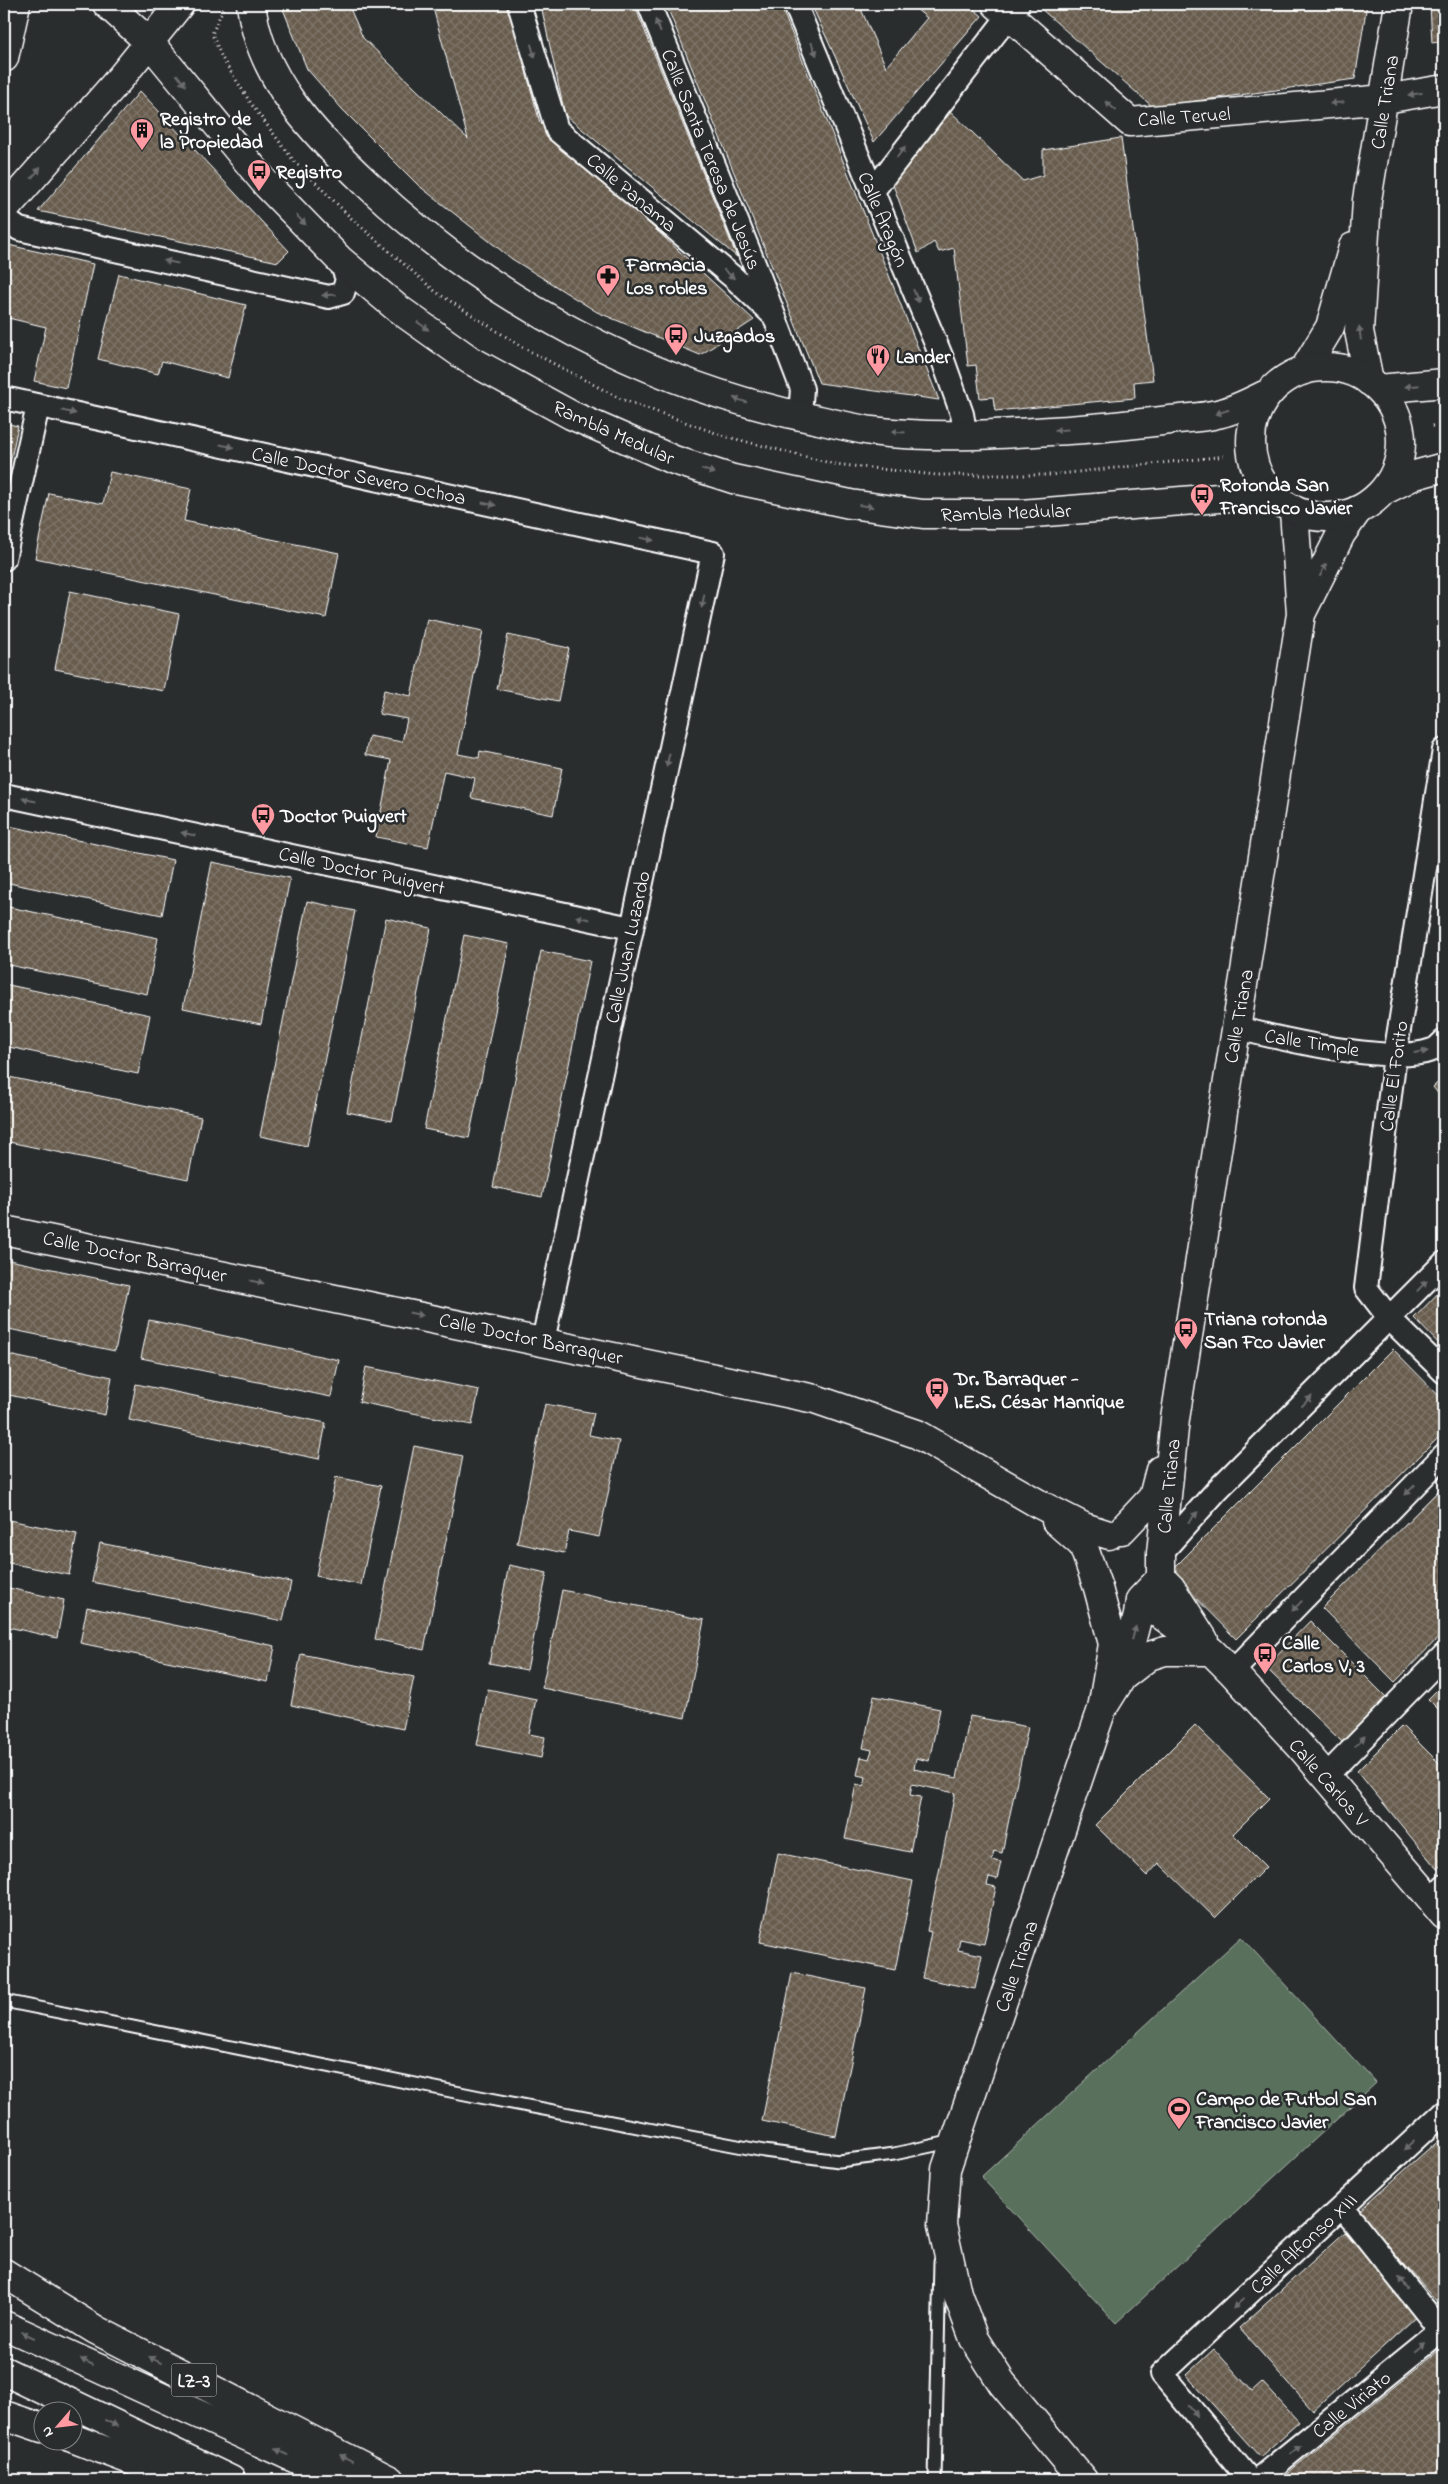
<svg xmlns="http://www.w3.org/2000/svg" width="1448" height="2484" viewBox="0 0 1448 2484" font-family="'Indie Flower',sans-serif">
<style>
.green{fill:#596f5c;stroke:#acb7ae}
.building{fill:url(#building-cross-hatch);stroke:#fff}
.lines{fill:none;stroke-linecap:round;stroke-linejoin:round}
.lane-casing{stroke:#fff;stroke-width:15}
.street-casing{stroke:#fff;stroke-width:26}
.secondary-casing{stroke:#fff;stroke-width:31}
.primary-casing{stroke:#fff;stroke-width:31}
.highway-casing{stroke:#fff;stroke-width:31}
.path{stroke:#fff;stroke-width:3;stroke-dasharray:1 4;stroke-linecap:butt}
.lane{stroke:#2a2d2e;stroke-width:11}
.street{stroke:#2a2d2e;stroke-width:22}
.secondary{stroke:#2a2d2e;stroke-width:28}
.primary{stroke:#2a2d2e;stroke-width:28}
.highway{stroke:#2a2d2e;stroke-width:28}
.oneway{fill:#6a6c6d}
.labels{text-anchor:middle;stroke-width:5;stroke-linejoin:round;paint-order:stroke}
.shield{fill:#2a2d2e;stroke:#bfc0c0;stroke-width:1}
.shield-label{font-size:19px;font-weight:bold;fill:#fff}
.street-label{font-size:20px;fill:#fff;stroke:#2a2d2e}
.poi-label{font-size:20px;font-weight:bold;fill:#fff;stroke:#2a2d2e;text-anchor:start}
</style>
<defs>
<pattern id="building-cross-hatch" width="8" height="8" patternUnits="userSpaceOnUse" patternTransform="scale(1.25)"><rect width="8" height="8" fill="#675c4e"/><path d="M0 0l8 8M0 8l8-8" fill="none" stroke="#7e7469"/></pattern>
</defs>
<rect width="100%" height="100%" fill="#2a2d2e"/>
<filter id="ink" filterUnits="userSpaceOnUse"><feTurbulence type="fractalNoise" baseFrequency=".02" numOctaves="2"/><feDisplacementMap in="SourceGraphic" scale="10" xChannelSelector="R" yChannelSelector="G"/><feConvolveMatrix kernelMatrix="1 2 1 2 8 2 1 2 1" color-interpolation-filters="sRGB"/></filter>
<g filter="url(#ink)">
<path class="green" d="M1241 1937 1376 2083 1116 2323 981 2177Z"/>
<path class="building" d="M281 4H348L363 38 468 139 432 4H508L540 123 754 320 700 355 597 312 512 259 418 185 343 110 307 69Z
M557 4H634L737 257 565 115 542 10Z
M666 4H780L939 400 819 383Z
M813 4H865L861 9 886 67 927 18 910 4H968L982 16 874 142 812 6Z
M1043 4H1367L1355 79 1153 107 1040 8Z
M1430 4H1444V41L1432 43Z
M140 91 289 251 278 262 38 211Z
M951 112 1023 181 1043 175V150L1121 138 1153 380 1134 382 1135 398 995 411 993 397 980 398 976 365 968 366 954 248 939 252 934 242 918 253 892 182Z
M4 244 93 264 66 388 34 381 46 327 4 317Z
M119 274 246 305 228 378 162 361 158 374 98 359Z
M4 423 18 426 4 491Z
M110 472 191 489 184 521 339 553 326 618 35 558 49 493 103 504Z
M70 591 179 614 164 691 55 669Z
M427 619 483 631 458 754 479 758 480 751 562 768 553 815 471 798 475 778 444 771 428 847 376 837 391 760 365 755 369 736 402 742 407 719 379 714 384 690 411 696Z
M508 635 569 648 558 701 497 689Z
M4 825 173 860 162 915 4 882Z
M212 862 290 878 261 1024 183 1008Z
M307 901 355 911 307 1146 260 1136Z
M4 906 158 938 147 994 4 964Z
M386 918 431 928 392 1121 347 1112Z
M464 935 509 944 469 1138 424 1129Z
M541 951 590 961 542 1197 493 1187Z
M4 984 150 1015 138 1074 4 1046Z
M4 1076 201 1117 188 1179 4 1141Z
M1444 1077V1101L1433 1087Z
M4 1259 129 1285 115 1351 4 1328Z
M1444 1287V1349L1414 1318Z
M149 1320 339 1360 331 1397 141 1358Z
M1393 1349 1444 1401V1432L1236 1639 1170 1572Z
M4 1354 112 1377 105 1415 4 1394Z
M366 1367 479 1390 472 1425 359 1402Z
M136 1384 326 1423 319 1459 129 1420Z
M545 1404 594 1413 589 1435 619 1441 599 1537 569 1531 564 1553 517 1543Z
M414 1446 463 1456 424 1650 375 1639Z
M336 1477 381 1486 361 1585 316 1576Z
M1444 1485V1632L1395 1682 1322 1608Z
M4 1519 77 1534 69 1575 4 1562Z
M100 1543 291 1582 283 1621 92 1582Z
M509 1565 547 1573 527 1670 489 1663Z
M4 1587 64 1600 57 1638 4 1626Z
M562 1590 704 1620 685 1718 542 1688Z
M87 1607 275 1646 268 1682 80 1643Z
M1310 1621 1386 1697 1342 1742 1265 1667Z
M301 1654 414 1677 403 1729 291 1705Z
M1444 1683V1715L1428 1699Z
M488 1689 536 1699 529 1734 545 1737 541 1758 477 1745Z
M874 1696 940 1709 929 1761 916 1758 914 1769 957 1778 970 1716 1028 1727 1002 1853 994 1851 992 1860 1001 1862 997 1879 989 1877 987 1885 996 1887 984 1944 960 1939 958 1950 982 1955 975 1989 922 1978 931 1932 927 1931 955 1793 912 1784 910 1795 921 1797 910 1852 845 1839 856 1784 864 1786 866 1777 857 1775 861 1757 869 1759 872 1750 863 1748Z
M1195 1725 1269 1798 1233 1834 1266 1867 1215 1918 1159 1863 1147 1876 1095 1825Z
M1402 1726 1439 1763 1444 1758V1862L1437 1869 1357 1771Z
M778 1853 913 1881 895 1970 760 1942Z
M792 1973 866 1988 836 2136 762 2121Z
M1444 2135V2229L1441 2231 1444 2234V2301L1439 2305 1359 2211Z
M1345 2232 1419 2314 1313 2411 1239 2328Z
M1214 2349 1252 2391 1262 2382 1299 2422 1260 2457 1186 2375Z
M1439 2350 1444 2358V2480H1279Z"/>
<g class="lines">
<g class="lane-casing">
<path id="lane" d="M4 2001 480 2097 764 2151 839 2161 894 2154 954 2141
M935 2480 940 2262"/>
</g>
<g class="street-casing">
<path id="street" d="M519 4 557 130 734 278 771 313
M649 4 759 276 802 389 801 402 795 415
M795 4 944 363 962 414 966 437
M872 192 1018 4
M4 218 19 229 329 297 343 293 347 279 340 260
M4 398 713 553 543 1341
M4 559 38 406
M1444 750 1395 1055 1366 1288 1390 1319 1444 1372
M4 795 631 928
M1237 1028C1281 1039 1391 1065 1432 1050 1436 1049 1441 1044 1444 1041
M1161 1553 1218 1489 1444 1263
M1232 1672 1444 1455
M1326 1776 1444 1655
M1431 1900 1444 1886
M1342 2207 1444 2335
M1250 2480 1162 2374 1444 2112
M1257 2480 1444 2328"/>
</g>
<g class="secondary-casing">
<path id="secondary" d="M996 4 1130 122 1385 99 1444 89
M1304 370 1330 327 1353 247
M1369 381 1359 331 1367 200 1399 4
M1302 612 1341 534 1358 510
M4 1230 815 1399 917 1434 1039 1504 1084 1527 1109 1535
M1056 1521 1083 1545 1098 1588 1113 1644 1102 1709 946 2169 942 2225 957 2293 974 2339 1002 2383 1083 2480
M1122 1530 1153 1497 1160 1470
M1161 1578 1171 1588 1204 1640
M1140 1600 1211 1651 1232 1672 1300 1746 1444 1915
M1122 1677 1149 1656 1165 1651H1211
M1102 1709 1122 1677 1138 1615 1140 1600 1161 1578V1553L1175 1419 1301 614 1294 510"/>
</g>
<g class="primary-casing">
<path id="primary" d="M107 4 150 43 267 185 340 260 397 308 470 360 571 415 674 460 733 479 850 504 923 514H1021L1231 497 1262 499 1271 494
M251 4C260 79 315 135 368 185 491 302 653 387 819 420 836 424 854 428 871 431 937 439 1003 434 1068 430 1102 428 1136 424 1170 420 1185 418 1202 418 1217 414 1234 411 1251 401 1267 394
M4 58 16 4
M4 210 122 76 180 4
M1251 442a75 75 0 1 1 150 0a75 75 0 1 1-150 0Z
M1379 389 1444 383
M1383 491 1415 475 1444 467"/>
</g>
<g class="highway-casing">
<path id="highway" d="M4 2273 96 2330 390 2480
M4 2325 342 2480
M4 2371 231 2480
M4 2415 42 2428
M72 2438 183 2480"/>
</g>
<path class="path" d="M225 4 212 34 222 58 252 105 294 161 351 218 436 292 522 347 621 399 724 436 834 464 936 475H1050L1226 456
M1432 426 1444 424
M1438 495 1444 510"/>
<use href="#lane" class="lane"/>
<use href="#street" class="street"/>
<use href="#secondary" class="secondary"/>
<use href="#primary" class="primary"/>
<use href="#highway" class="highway"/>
</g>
<defs><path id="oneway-solid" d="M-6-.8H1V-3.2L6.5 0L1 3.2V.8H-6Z" transform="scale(1.25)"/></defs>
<g class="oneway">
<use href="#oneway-solid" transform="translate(658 26) rotate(-112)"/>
<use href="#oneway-solid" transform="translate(814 49) rotate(68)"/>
<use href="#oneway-solid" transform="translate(533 51) rotate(73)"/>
<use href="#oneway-solid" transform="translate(181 80) rotate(52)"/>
<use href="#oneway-solid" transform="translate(1415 94) rotate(171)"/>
<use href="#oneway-solid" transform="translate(1337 103) rotate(175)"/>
<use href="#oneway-solid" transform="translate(1111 106) rotate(-138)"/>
<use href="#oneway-solid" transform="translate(901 152) rotate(-52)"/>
<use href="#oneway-solid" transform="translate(36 173) rotate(-49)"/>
<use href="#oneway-solid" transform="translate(301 220) rotate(46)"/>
<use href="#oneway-solid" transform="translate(171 262) rotate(-168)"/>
<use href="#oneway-solid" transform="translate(729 274) rotate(40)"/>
<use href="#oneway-solid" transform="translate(329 295) rotate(177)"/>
<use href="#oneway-solid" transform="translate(916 296) rotate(67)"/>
<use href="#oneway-solid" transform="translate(423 326) rotate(36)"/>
<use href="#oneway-solid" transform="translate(1360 333) rotate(-97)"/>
<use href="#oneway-solid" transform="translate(1412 386) rotate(174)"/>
<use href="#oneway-solid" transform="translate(740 400) rotate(-161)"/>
<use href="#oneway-solid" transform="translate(69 412) rotate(12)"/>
<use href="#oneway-solid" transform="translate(1222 412) rotate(163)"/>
<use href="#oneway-solid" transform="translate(1061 430) rotate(176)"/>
<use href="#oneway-solid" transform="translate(898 432) rotate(-176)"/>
<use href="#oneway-solid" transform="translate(227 446) rotate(12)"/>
<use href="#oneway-solid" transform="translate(708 471) rotate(18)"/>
<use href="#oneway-solid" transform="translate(489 504) rotate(12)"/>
<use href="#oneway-solid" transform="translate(866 506) rotate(8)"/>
<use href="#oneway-solid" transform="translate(647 539) rotate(12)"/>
<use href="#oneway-solid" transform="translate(1323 570) rotate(-63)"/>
<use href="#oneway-solid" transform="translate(703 601) rotate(102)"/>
<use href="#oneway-solid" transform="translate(668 760) rotate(102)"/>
<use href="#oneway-solid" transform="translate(29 800) rotate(-168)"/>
<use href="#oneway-solid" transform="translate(188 834) rotate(-168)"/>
<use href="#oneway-solid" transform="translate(583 918) rotate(-168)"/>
<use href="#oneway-solid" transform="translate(1421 1052) rotate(-7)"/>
<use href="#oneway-solid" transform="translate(257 1282) rotate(12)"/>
<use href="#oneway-solid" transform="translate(1422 1286) rotate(-46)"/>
<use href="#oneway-solid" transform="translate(416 1314) rotate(12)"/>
<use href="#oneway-solid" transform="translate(1307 1401) rotate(-45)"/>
<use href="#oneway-solid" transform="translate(1410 1490) rotate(134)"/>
<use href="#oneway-solid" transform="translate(1193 1517) rotate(-48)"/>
<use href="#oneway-solid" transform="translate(1297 1606) rotate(134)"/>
<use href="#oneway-solid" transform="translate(1134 1633) rotate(-75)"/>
<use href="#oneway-solid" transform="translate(1360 1741) rotate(-45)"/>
<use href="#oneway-solid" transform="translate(1409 2145) rotate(137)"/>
<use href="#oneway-solid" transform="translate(1403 2283) rotate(-129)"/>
<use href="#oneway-solid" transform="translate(1238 2304) rotate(137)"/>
<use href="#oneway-solid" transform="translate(28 2335) rotate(-156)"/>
<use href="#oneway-solid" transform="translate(1421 2347) rotate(-39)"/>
<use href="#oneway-solid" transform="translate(155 2360) rotate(-153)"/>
<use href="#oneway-solid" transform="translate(87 2362) rotate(-155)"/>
<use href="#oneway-solid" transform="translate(1193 2411) rotate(50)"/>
<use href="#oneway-solid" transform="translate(111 2423) rotate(26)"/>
<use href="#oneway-solid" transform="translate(1295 2450) rotate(-39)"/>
<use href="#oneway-solid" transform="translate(282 2452) rotate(-155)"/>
<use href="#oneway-solid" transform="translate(346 2458) rotate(-153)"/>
</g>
</g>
<defs>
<g id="building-pin" transform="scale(1.25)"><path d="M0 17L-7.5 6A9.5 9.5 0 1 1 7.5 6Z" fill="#ff9aa2" stroke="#2a2d2e"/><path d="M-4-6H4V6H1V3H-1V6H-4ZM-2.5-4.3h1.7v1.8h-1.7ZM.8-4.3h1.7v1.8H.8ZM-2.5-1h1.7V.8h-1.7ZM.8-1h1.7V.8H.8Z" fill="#111"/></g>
<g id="bus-pin" transform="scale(1.25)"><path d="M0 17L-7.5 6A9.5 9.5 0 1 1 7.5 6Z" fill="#ff9aa2" stroke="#2a2d2e"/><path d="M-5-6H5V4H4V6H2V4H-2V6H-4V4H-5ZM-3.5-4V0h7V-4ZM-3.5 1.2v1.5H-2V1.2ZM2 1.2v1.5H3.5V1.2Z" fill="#111"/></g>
<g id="pharmacy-pin" transform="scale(1.25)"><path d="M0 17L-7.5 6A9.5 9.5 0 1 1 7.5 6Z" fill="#ff9aa2" stroke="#2a2d2e"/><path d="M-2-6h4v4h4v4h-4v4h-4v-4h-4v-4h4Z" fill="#111"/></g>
<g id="restaurant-pin" transform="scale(1.25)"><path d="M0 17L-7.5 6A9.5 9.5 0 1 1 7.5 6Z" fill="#ff9aa2" stroke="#2a2d2e"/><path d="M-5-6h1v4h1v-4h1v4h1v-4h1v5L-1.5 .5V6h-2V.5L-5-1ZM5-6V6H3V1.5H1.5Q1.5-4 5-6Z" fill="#111"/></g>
<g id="stadium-pin" transform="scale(1.25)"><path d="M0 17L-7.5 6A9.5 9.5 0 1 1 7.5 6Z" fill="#ff9aa2" stroke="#2a2d2e"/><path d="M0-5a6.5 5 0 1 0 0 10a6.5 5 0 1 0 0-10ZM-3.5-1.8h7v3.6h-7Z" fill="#111"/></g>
</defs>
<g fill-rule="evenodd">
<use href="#building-pin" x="142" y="130"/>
<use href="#bus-pin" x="259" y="171"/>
<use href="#pharmacy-pin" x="608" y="276"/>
<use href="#bus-pin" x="676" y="335"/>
<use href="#restaurant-pin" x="878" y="356"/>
<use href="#bus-pin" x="1202" y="495"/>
<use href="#bus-pin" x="263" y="815"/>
<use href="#bus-pin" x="1186" y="1329"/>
<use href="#bus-pin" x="937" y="1389"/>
<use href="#bus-pin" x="1265" y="1654"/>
<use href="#stadium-pin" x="1179" y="2109"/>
</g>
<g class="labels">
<rect class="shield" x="171.5" y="2363.5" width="45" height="33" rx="4"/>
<g class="shield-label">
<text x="194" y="2387">LZ-3</text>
</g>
<g class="street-label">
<text transform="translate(1384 102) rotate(-81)" y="7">Calle Triana</text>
<text transform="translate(1184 116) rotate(-4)" y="7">Calle Teruel</text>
<text transform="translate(712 159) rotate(68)" y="7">Calle Santa Teresa de Jesús</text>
<text transform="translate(632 192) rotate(40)" y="7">Calle Panama</text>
<text transform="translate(884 219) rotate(67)" y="7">Calle Aragón</text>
<text transform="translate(614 432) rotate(24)" y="7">Rambla Medular</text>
<text transform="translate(359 475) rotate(12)" y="7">Calle Doctor Severo Ochoa</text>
<text transform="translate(1006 512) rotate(-2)" y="7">Rambla Medular</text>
<text transform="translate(362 870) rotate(12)" y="7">Calle Doctor Puigvert</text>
<text transform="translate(627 947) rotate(-78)" y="7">Calle Juan Luzardo</text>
<text transform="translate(1238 1016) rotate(-80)" y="7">Calle Triana</text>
<text transform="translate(1312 1042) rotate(9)" y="7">Calle Timple</text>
<text transform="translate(1393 1076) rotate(-82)" y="7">Calle El Forito</text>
<text transform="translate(135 1256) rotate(12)" y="7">Calle Doctor Barraquer</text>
<text transform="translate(531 1338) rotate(12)" y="7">Calle Doctor Barraquer</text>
<text transform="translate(1168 1486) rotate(-84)" y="7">Calle Triana</text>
<text transform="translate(1329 1782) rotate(49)" y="7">Calle Carlos V</text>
<text transform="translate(1016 1966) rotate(-71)" y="7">Calle Triana</text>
<text transform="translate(1303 2243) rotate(-43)" y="7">Calle Alfonso XIII</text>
<text transform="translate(1351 2404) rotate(-39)" y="7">Calle Viriato</text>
</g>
<g class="poi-label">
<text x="160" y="125">Registro de<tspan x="160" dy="23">la Propiedad</tspan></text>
<text x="276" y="178">Registro</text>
<text x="626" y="271">Farmacia<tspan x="626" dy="23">Los robles</tspan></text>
<text x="694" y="342">Juzgados</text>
<text x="896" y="363">Lander</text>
<text x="1220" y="491">Rotonda San<tspan x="1220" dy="23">Francisco Javier</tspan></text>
<text x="280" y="822">Doctor Puigvert</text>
<text x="1204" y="1325">Triana rotonda<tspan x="1204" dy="23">San Fco Javier</tspan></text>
<text x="954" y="1385">Dr. Barraquer -<tspan x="954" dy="23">I.E.S. César Manrique</tspan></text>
<text x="1282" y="1649">Calle<tspan x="1282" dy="23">Carlos V, 3</tspan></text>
<text x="1196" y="2105">Campo de Futbol San<tspan x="1196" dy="23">Francisco Javier</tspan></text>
</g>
</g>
<rect width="1448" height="2484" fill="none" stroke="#2a2d2e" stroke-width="20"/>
<rect x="10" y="10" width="1428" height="2464" fill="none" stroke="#fff" stroke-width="2" filter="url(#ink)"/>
<g transform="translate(58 2426) rotate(242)"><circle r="24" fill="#2a2d2e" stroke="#7f8182"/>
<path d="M0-4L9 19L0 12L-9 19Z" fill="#ff9aa2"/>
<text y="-8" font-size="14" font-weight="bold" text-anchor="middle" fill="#ffffff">N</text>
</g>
</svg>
